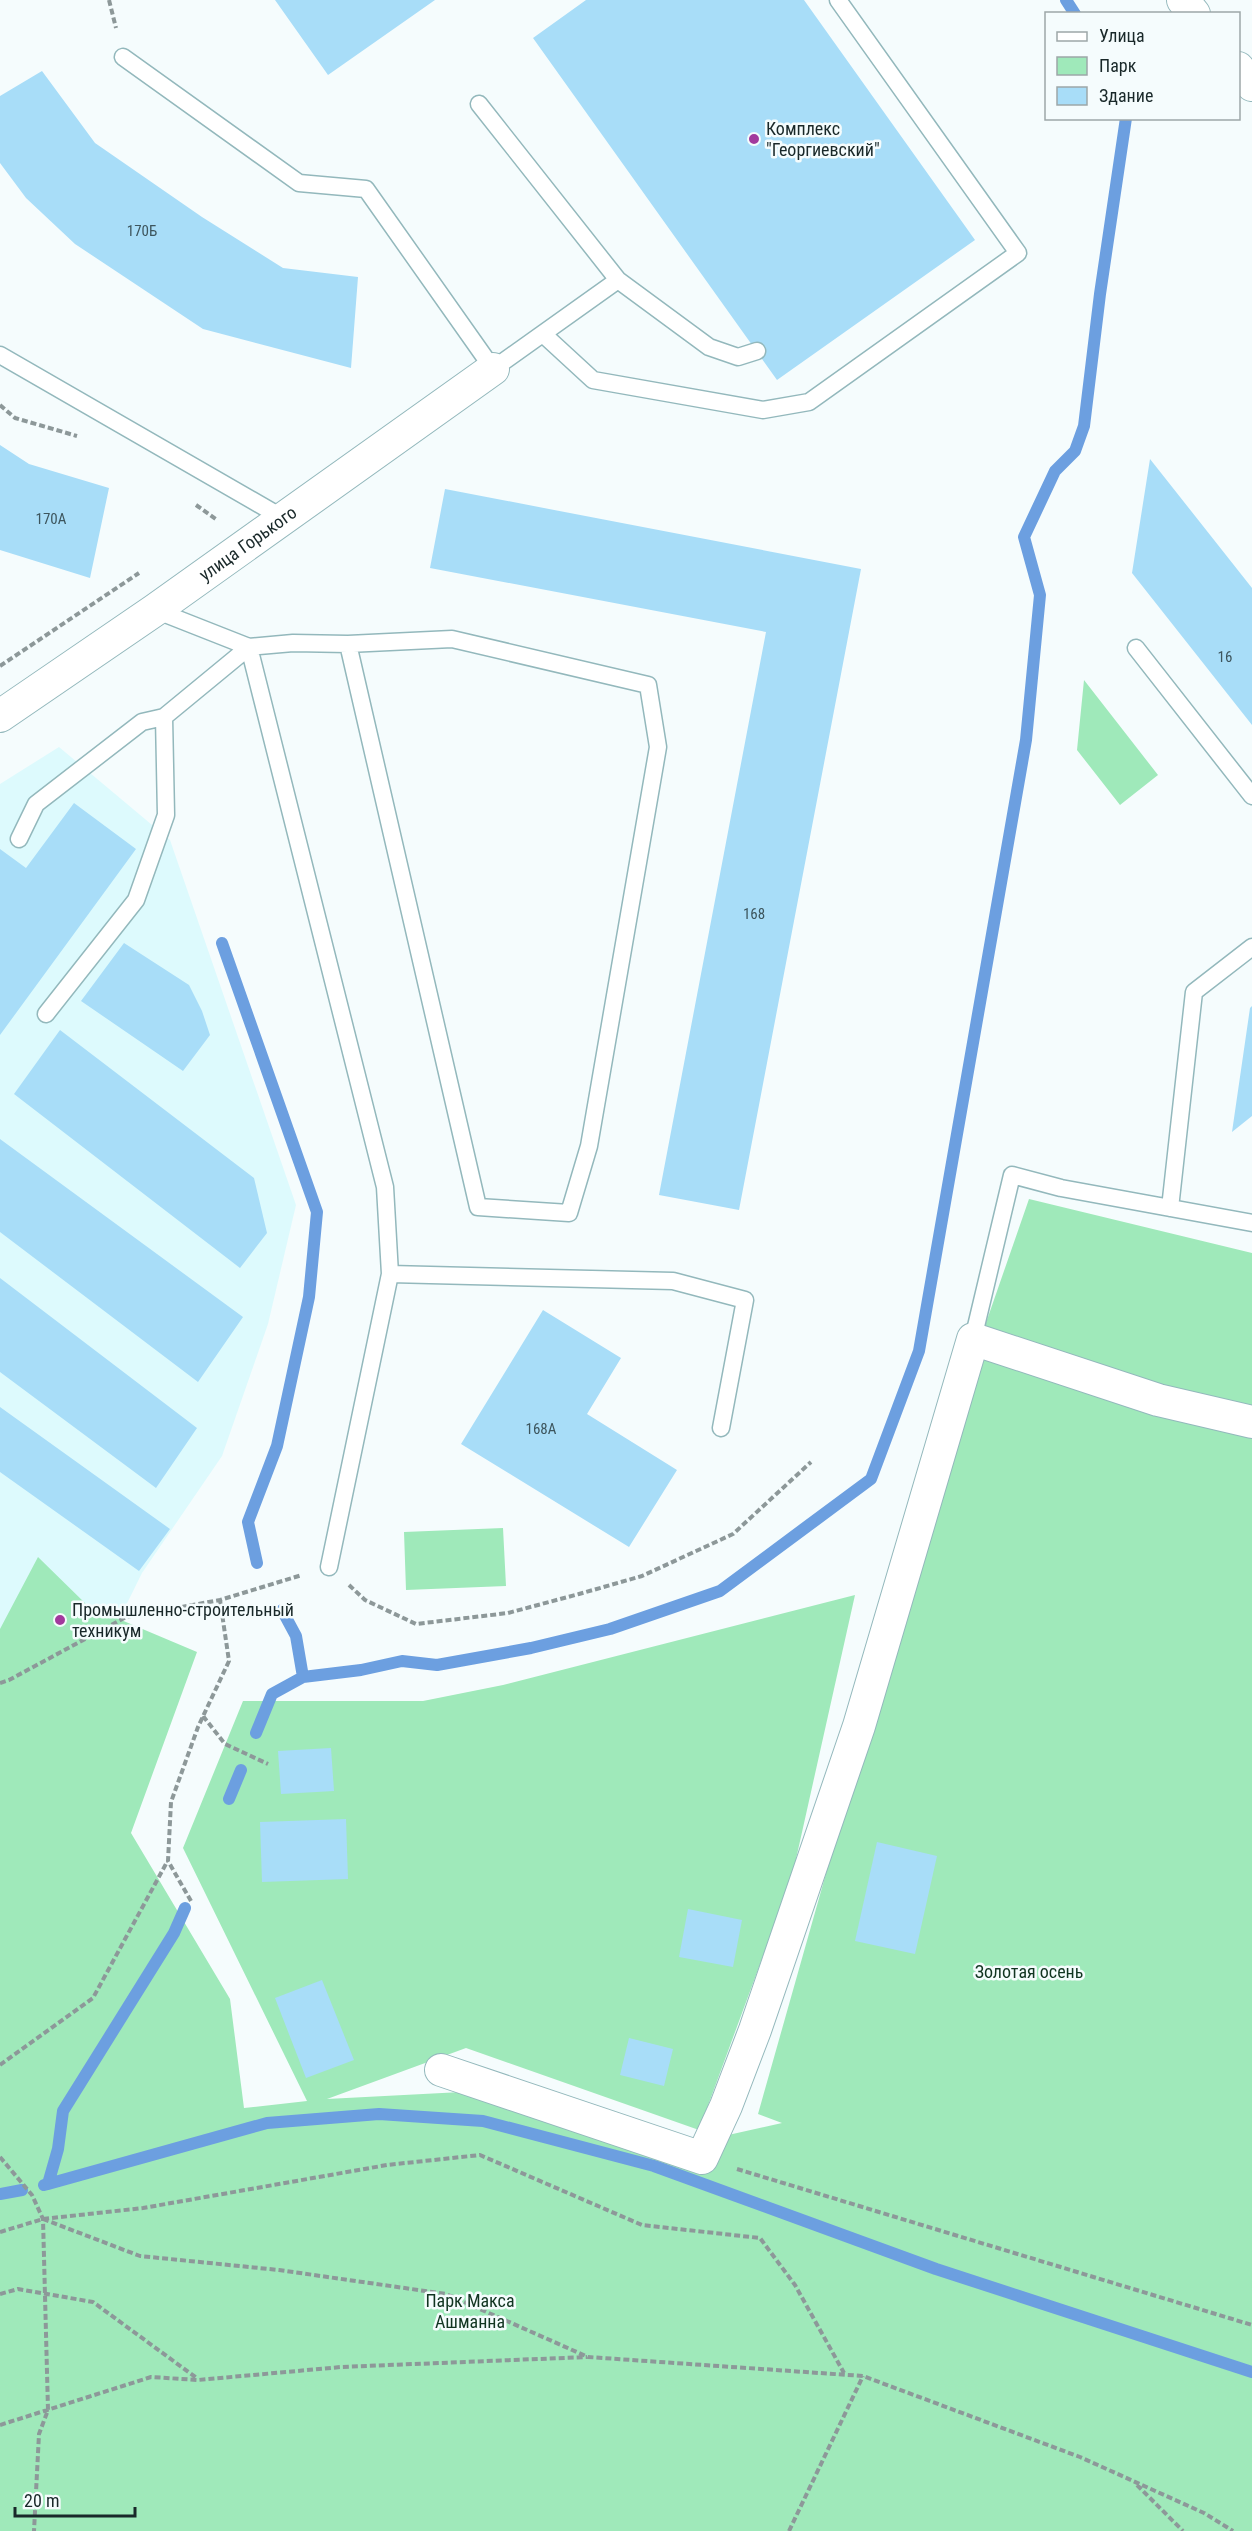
<svg xmlns="http://www.w3.org/2000/svg" width="1252" height="2531" viewBox="0 0 1252 2531" font-family="'Roboto Condensed',sans-serif">
<style>
.built{fill:#ddfafd}
.green{fill:#9fe9ba}
.lines{fill:none;stroke-linecap:round;stroke-linejoin:round}
.stream{stroke:#6c9fe0;stroke-width:12}
.building{fill:#a8ddf8}
.lane-casing{stroke:#93b8bc;stroke-width:19}
.street-casing{stroke:#93b8bc;stroke-width:34}
.path{stroke:#8d9899;stroke-width:4;stroke-dasharray:6 3;stroke-linecap:butt}
.lane{stroke:#fff;stroke-width:16}
.street{stroke:#fff;stroke-width:32}
.poi-dot{fill:#a23a9d;stroke:#f5fcfd;stroke-width:2}
.labels{text-anchor:middle;stroke-width:5;stroke-linejoin:round;paint-order:stroke}
.number-label{font-size:15px;fill:#3d555d}
.poi-label{font-size:18px;fill:#192829;stroke:#f5fcfd;text-anchor:start}
.street-label{font-size:18px;fill:#192829;stroke:#f5fcfd}
.park-label{font-size:18px;fill:#113521;stroke:#f5fcfd}
</style>
<rect width="100%" height="100%" fill="#f5fcfd"/>
<path class="built" d="M59 747 170 840 296 1205 268 1324 222 1456 142 1573 96 1666 0 1718V784Z"/>
<path class="green" d="M1084 680 1158 775 1120 805 1077 750Z
M1029 1199 1252 1253V2531H0V1629L38 1557 88 1606 197 1652 131 1833 230 1999 244 2108 307 2101 183 1848 243 1701H423L503 1685 855 1595 792 1877 699 2130 466 2048 327 2099 500 2090 679 2146 782 2123 758 2114 963 1389Z
M503 1528 506 1586 406 1590 404 1532Z"/>
<g class="lines">
<path class="stream" d="M1066 0 1075 14
M222 943 317 1212 309 1297 277 1446 248 1522 257 1563
M282 1610 296 1636 303 1677
M256 1733 272 1694 303 1677 361 1670 402 1661 437 1665 531 1648 610 1629 720 1591 871 1479 919 1351 1026 740 1040 595 1024 537 1055 471 1075 451 1084 426 1100 294 1126 118
M229 1799 241 1770
M48 2184 267 2123 379 2114 483 2121 654 2166 936 2269 1252 2372
M44 2185 48 2184 58 2149 63 2111 174 1933 185 1908
M0 2194 22 2190"/>
</g>
<path class="building" d="M275 0H435L328 75Z
M586 0H804L975 240 777 380 533 38Z
M42 71 95 143 202 217 283 268 358 277 351 368 203 329 75 244 26 198 0 163V96Z
M0 445 29 464 109 488 90 578 0 550Z
M1150 459 1252 588V725L1132 573Z
M445 489 861 569 739 1210 659 1195 766 632 430 568Z
M74 803 136 849 0 1035V849L26 868Z
M124 943 189 985 202 1011 210 1035 183 1071 81 1001Z
M1252 1006V1116L1232 1132 1250 1008Z
M60 1030 254 1178 267 1233 240 1268 14 1094Z
M0 1139 243 1317 198 1382 0 1232Z
M0 1278 197 1428 156 1488 0 1372Z
M543 1310 621 1358 587 1414 677 1470 629 1547 461 1444Z
M0 1407 170 1529 139 1571 0 1472Z
M331 1748 334 1791 281 1794 278 1751Z
M346 1819 348 1879 262 1882 260 1822Z
M877 1842 937 1856 915 1954 855 1941Z
M688 1909 742 1920 733 1967 679 1957Z
M322 1980 354 2060 306 2078 275 1998Z
M629 2038 673 2049 664 2086 620 2075Z"/>
<g class="lines">
<g class="lane-casing">
<path id="lane" d="M123 57 299 183 366 189 493 369 618 280
M479 104 618 280 709 347 738 357 757 351
M543 334 593 380 763 410 809 402 1018 253 838 0
M0 355 283 518
M155 610 249 647 293 643 348 644 452 639 648 685 658 747 589 1146 569 1213 478 1207 348 644
M1136 648 1252 796
M19 839 36 804 142 722 164 717
M46 1014 136 900 166 815 164 717 249 647 385 1187 390 1274 329 1567
M1170 1208 1194 992 1252 947
M390 1274 673 1281 745 1300 721 1428
M973 1339 1012 1175 1061 1188 1252 1223"/>
</g>
<g class="street-casing">
<g id="street">
<path d="M1183 0 1194 14"/>
<path d="M1238 68 1252 85"/>
<path id="s1" d="M0 716 155 610 493 369"/>
<path d="M441 2070 702 2158 726 2106 755 2030 859 1726 973 1339 1158 1400 1252 1422"/>
</g>
</g>
<path class="path" d="M109 0 116 28
M0 405 15 418 77 436
M196 505 217 520
M0 666 139 573
M349 1585 365 1600 416 1624 508 1613 579 1594 642 1576 733 1534 811 1462
M0 1683 9 1680 126 1617 220 1600 302 1575
M203 1716 225 1744 268 1764
M191 1901 168 1861 171 1802 198 1727 229 1661 220 1600
M0 2065 93 1998 167 1862
M0 2157 32 2195 43 2219 48 2410 39 2434 34 2531
M737 2169 1252 2325
M43 2219 140 2256 279 2270 446 2294 588 2357 863 2376 1080 2457 1204 2513 1233 2531
M0 2232 43 2219 143 2208 387 2165 480 2155 642 2225 760 2238 795 2285 844 2373
M0 2294 18 2289 93 2302 198 2379
M0 2425 151 2377 198 2380 341 2367 587 2357
M1137 2485 1183 2531
M789 2531 863 2376"/>
<use href="#lane" class="lane"/>
<use href="#street" class="street"/>
</g>
<g class="poi-dot">
<circle cx="754" cy="139" r="6"/>
<circle cx="60" cy="1620" r="6"/>
</g>
<g class="labels">
<g class="number-label">
<text x="142" y="236">170Б</text>
<text x="51" y="524">170А</text>
<text x="1225" y="662">16</text>
<text x="754" y="919">168</text>
<text x="541" y="1434">168А</text>
</g>
<g class="poi-label">
<text x="766" y="135">Комплекс<tspan x="766" dy="21">"Георгиевский"</tspan></text>
<text x="72" y="1616">Промышленно-строительный<tspan x="72" dy="21">техникум</tspan></text>
</g>
<g class="street-label">
<text dy="6" stroke="none"><textPath href="#s1" startOffset="302">улица Горького</textPath></text>
</g>
<g class="park-label">
<text x="1029" y="1978">Золотая осень</text>
<text x="470" y="2307">Парк Макса<tspan x="470" dy="21">Ашманна</tspan></text>
</g>
</g>
<rect x="1045" y="12" width="195" height="108" fill="#f5fcfd" stroke="#9da7a8" stroke-width="1.5"/>
<rect x="1057" y="32" width="30" height="9" fill="#ffffff" stroke="#9da7a8" stroke-width="1.5"/>
<text x="1099" y="42" font-size="18" fill="#192829">Улица</text>
<rect x="1057" y="57" width="30" height="18" fill="#9fe9ba" stroke="#9da7a8" stroke-width="1.5"/>
<text x="1099" y="72" font-size="18" fill="#192829">Парк</text>
<rect x="1057" y="87" width="30" height="18" fill="#a8ddf8" stroke="#9da7a8" stroke-width="1.5"/>
<text x="1099" y="102" font-size="18" fill="#192829">Здание</text>
<path d="M15 2507v9h120v-9" fill="none" stroke="#192829" stroke-width="3"/>
<text x="24" y="2507" font-size="18" fill="#192829" stroke="#f5fcfd" stroke-width="4.5" paint-order="stroke">20 m</text>
</svg>
